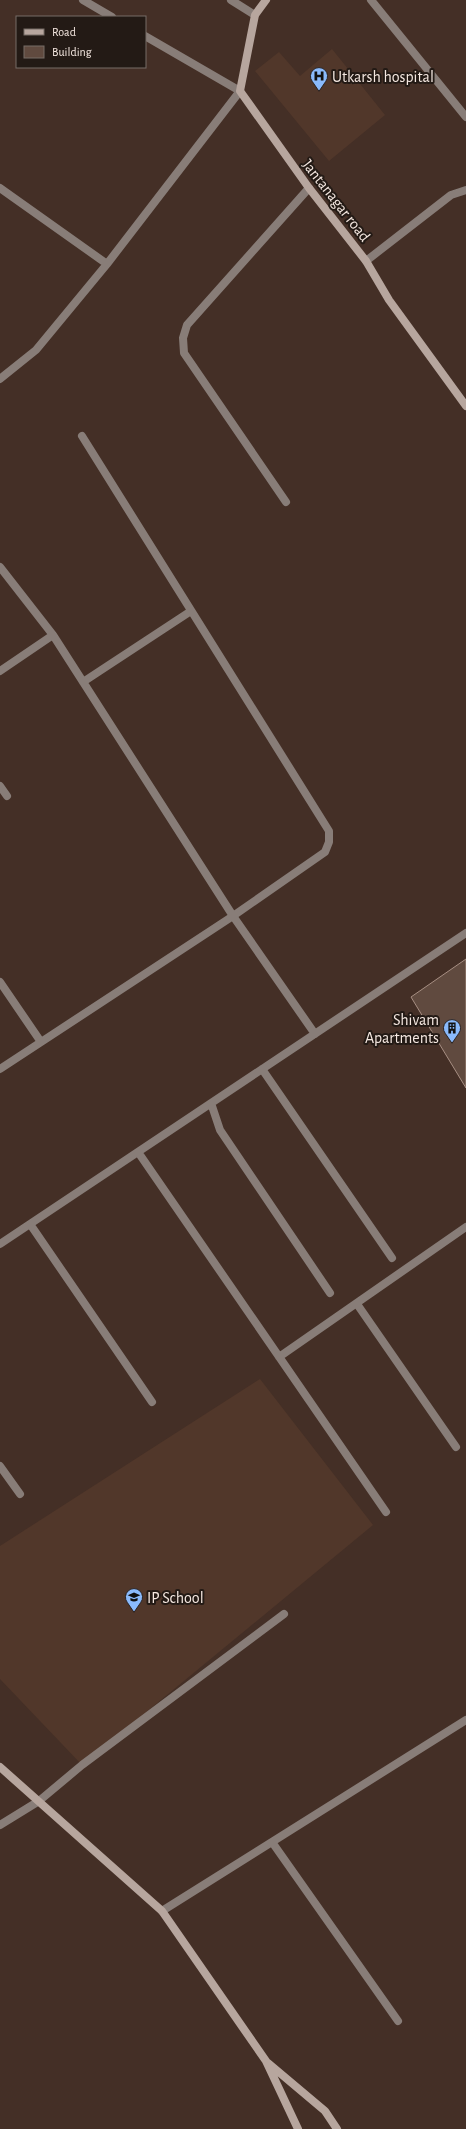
<svg xmlns="http://www.w3.org/2000/svg" width="466" height="2129" viewBox="0 0 466 2129" font-family="'Alegreya Sans',sans-serif">
<style>
.built{fill:#51372a}
.building{fill:#604a3f;stroke:#a78f83}
.lines{fill:none;stroke-linecap:round;stroke-linejoin:round}
.lane{stroke:#887d78;stroke-width:8}
.street{stroke:#887d78;stroke-width:8}
.secondary{stroke:#b7a69e;stroke-width:8}
.labels{text-anchor:middle;stroke-width:4;stroke-linejoin:round;paint-order:stroke}
.poi-label{font-size:16px;fill:#f5e8e1;stroke:#231a15;text-anchor:start}
.street-label{font-size:16px;fill:#f5e8e1;stroke:#231a15}
</style>
<rect width="100%" height="100%" fill="#442f26"/>
<path class="built" d="M332 49 385 115 329 161 255 71 279 52 300 76Z
M260 1379 373 1525 82 1765 0 1679V1546Z"/>
<path class="building" d="M466 959V1088L411 997Z"/>
<g class="lines">
<path class="lane" d="M39 1801 82 1765 284 1614
M272 1842 398 2021
M162 1911 466 1720"/>
<path class="street" d="M83 0 112 17
M231 0 255 15
M371 0 466 117
M0 188 107 264
M366 261 451 195 466 190
M0 379 36 350 107 264 240 91 145 36
M286 502 184 353 183 338 187 325 309 188
M0 567 53 635 233 916 315 1034
M0 671 53 635
M83 682 191 611
M0 786 7 796
M0 982 41 1042
M0 1069 233 916 325 852 329 842V831L82 436
M262 1069 392 1258
M211 1103 220 1130 330 1293
M138 1152 386 1512
M30 1224 152 1402
M0 1244 466 933
M357 1304 456 1447
M279 1357 466 1227
M0 1466 20 1494
M0 1825 39 1801"/>
<path class="secondary" d="M266 0 255 15 240 91 309 188 366 261 389 300 466 406
M0 1767 162 1911 266 2061 298 2129
M268 2063 325 2111 337 2129"/>
</g>
<defs>
<g id="hospital-pin" transform="scale(0.9)"><path d="M0 17L-7.5 6A9.5 9.5 0 1 1 7.5 6Z" fill="#8abafc" stroke="#231a15"/><path d="M-5-5h3v3.5h4V-5h3V5h-3V1.5h-4V5h-3Z" fill="#111"/></g>
<g id="building-pin" transform="scale(0.9)"><path d="M0 17L-7.5 6A9.5 9.5 0 1 1 7.5 6Z" fill="#8abafc" stroke="#231a15"/><path d="M-4-6H4V6H1V3H-1V6H-4ZM-2.5-4.3h1.7v1.8h-1.7ZM.8-4.3h1.7v1.8H.8ZM-2.5-1h1.7V.8h-1.7ZM.8-1h1.7V.8H.8Z" fill="#111"/></g>
<g id="school-pin" transform="scale(0.9)"><path d="M0 17L-7.5 6A9.5 9.5 0 1 1 7.5 6Z" fill="#8abafc" stroke="#231a15"/><path d="M0-5L7-2L0 1L-7-2ZM-4 1L0 2.5L4 1V4Q0 6-4 4Z" fill="#111"/></g>
</defs>
<g fill-rule="evenodd">
<use href="#hospital-pin" x="319" y="76"/>
<use href="#building-pin" x="452" y="1028"/>
<use href="#school-pin" x="134" y="1597"/>
</g>
<g class="labels">
<g class="poi-label">
<text x="332" y="82">Utkarsh hospital</text>
<text x="439" y="1025" text-anchor="end">Shivam<tspan x="439" dy="18">Apartments</tspan></text>
<text x="147" y="1603">IP School</text>
</g>
<g class="street-label">
<text transform="translate(337 200) rotate(52)" y="6">Jantanagar road</text>
</g>
</g>
<rect x="16" y="16" width="130" height="52" fill="#231a15" stroke="#776c67"/>
<rect x="24" y="29" width="20" height="6" fill="#b7a69e" stroke="#776c67"/>
<text x="52" y="36" font-size="12" fill="#f5e8e1">Road</text>
<rect x="24" y="46" width="20" height="12" fill="#604a3f" stroke="#776c67"/>
<text x="52" y="56" font-size="12" fill="#f5e8e1">Building</text>
</svg>
